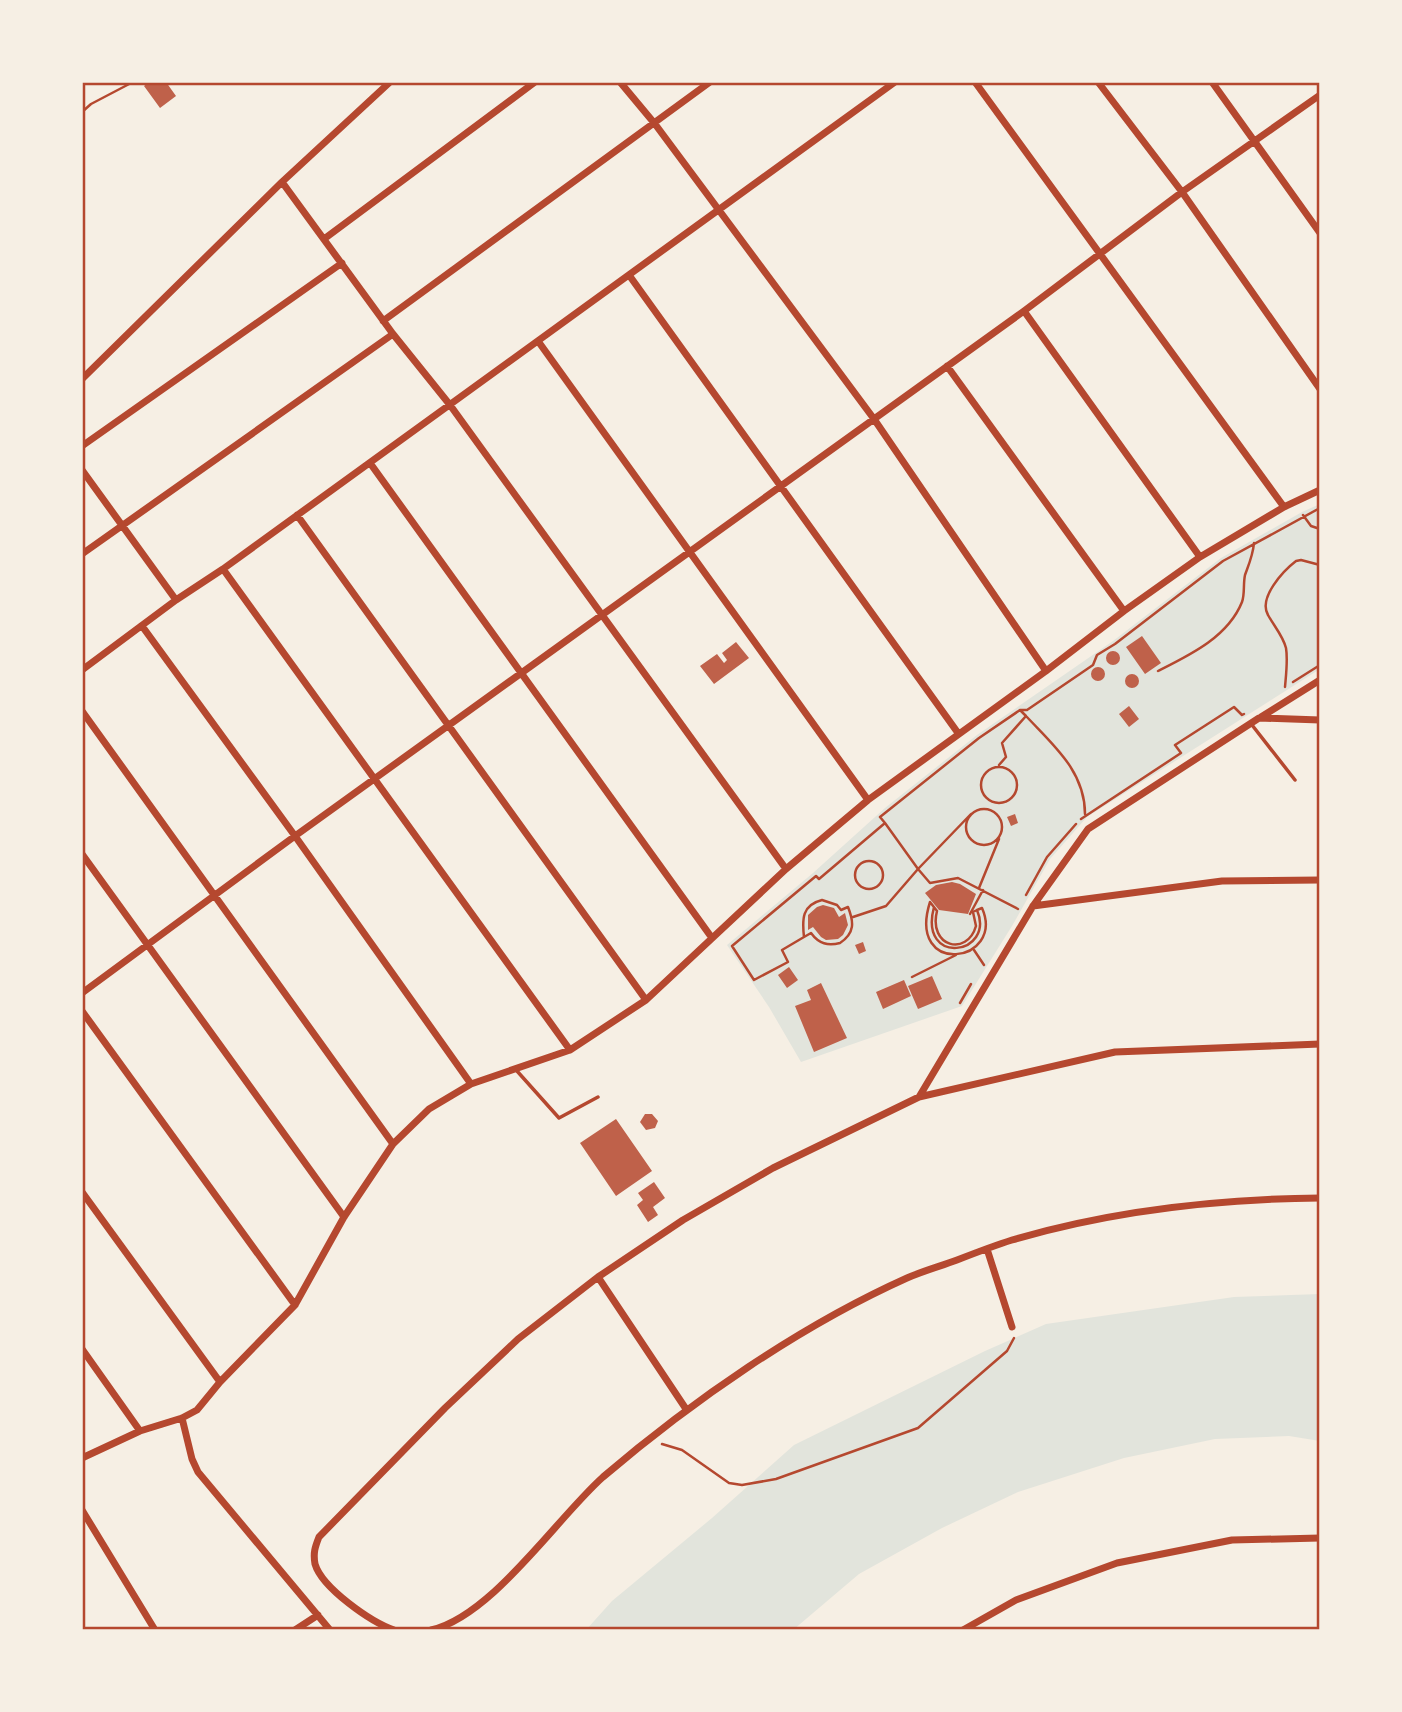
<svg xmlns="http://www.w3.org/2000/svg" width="1402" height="1712" viewBox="0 0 1402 1712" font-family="Jost,sans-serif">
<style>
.green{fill:#e2e4dc}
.building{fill:#bf614a}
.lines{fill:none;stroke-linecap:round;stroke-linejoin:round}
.path{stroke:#b5482f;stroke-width:2.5}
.service{stroke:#b5482f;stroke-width:3.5}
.minor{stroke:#b5482f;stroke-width:7}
.neatline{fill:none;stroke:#b5482f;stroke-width:2.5}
</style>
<rect width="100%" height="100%" fill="#f6efe4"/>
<path class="green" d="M1320 504V669L1087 817 1050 859 1012 926 962 1006 801 1062 769 1007 727 945 813 873 885 808 977 735 1113 641 1221 558 1302 512Z
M1320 1294V1441L1289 1436 1215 1439 1124 1458 1018 1492 942 1528 859 1574 793 1630H586L612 1601 712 1518 794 1445 985 1351 1046 1324 1234 1297Z"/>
<path class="building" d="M149 82H166L176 96 160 108 144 86Z
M1142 636 1161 663 1145 674 1126 647Z
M736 642 749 658 714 684 700 666 717 654 724 663 727 660 722 653Z
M1106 658a7 7 0 1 1 14 0a7 7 0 1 1-14 0Z
M1091 674a7 7 0 1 1 14 0a7 7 0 1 1-14 0Z
M1125 681a7 7 0 1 1 14 0a7 7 0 1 1-14 0Z
M1129 706 1139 719 1129 727 1119 714Z
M1015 814 1018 823 1011 826 1007 817Z
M952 882 960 884 976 894 968 914 939 910 925 893 936 885Z
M823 905 834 908 839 917 845 913 848 925 843 935 838 939 826 940 821 937 813 927 808 930V915L817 907Z
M863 942 866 951 859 954 855 945Z
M789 967 798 980 787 988 778 975Z
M932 976 942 999 918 1009 908 986Z
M904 980 911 996 883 1009 876 992Z
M821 983 847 1038 814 1052 795 1006 811 1000 807 990Z
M645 1114H652L658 1121 655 1128 646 1130 640 1122Z
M616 1119 652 1171 616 1196 580 1143Z
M654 1182 665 1198 653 1207 658 1215 648 1222 637 1205 643 1200 638 1193Z"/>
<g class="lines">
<path class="path" d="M82 112 91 104 133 82
M1303 515 1311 526 1320 529
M1158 671C1190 655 1228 637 1242 602 1245 594 1243 584 1245 575 1249 564 1253 555 1254 543
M1293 682 1320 665
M1285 687C1286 675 1288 660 1286 648 1283 636 1274 626 1268 615 1258 598 1283 571 1296 561L1301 560 1320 565
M1026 716C1053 745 1085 771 1085 814
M999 765 1006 757 1002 743 1026 716 1020 710
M981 785a18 18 0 1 1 36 0a18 18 0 1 1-36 0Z
M966 827a18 18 0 1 1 36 0a18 18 0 1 1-36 0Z
M971 814 918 869 930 883 958 878 1018 909
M1081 819 1181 753 1175 745 1234 707 1242 715 1244 714
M855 875a14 14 0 1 1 28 0a14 14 0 1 1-28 0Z
M979 888 999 839
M1026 895 1047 857 1076 824
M822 900 837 905 841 910 848 907C854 922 855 933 840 943 828 946 819 944 811 933L804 937C802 919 802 905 822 900Z
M934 907C918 967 996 955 977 910L982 908C1006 963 906 978 930 902L937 911C928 947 967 957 976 926L973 912 977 910
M970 914 983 890
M853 917 886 906 918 869 885 823
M804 937 782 950 788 962 754 980 732 946 816 876 819 879 885 823 880 817 979 738 1020 710H1027L1093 665 1097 655 1115 644 1223 561 1320 508
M974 950 984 965
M912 977 956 955
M960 1003 971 984
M662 1444 682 1450 729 1483 742 1485 776 1479 918 1428 1007 1351 1014 1338"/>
<path class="service" d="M1252 725 1295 780
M517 1071 559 1118 598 1097"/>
<path class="minor" d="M620 82 655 124 874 419 1046 671
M975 82 1284 507
M1098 82 1182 192 1320 389
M1212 82 1320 233
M282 182 393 334 450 405 786 869
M324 239 535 82
M629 275 958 733
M1024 311 1200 557
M383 321 710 82
M538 341 868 800
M947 366 1124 611
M82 379 282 182 390 82
M82 446 342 263
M370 463 712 938
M82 470 176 600
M297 515 646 1000
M82 554 393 334
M223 569 570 1050
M142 626 295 836 471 1084
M82 670 176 600 223 569 895 82
M82 711 393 1144
M1261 717 1320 680
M82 854 344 1217
M1033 906 1222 881 1320 880
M82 993 295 836 1024 311 1182 192 1320 95
M82 1011 295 1305
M919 1097 1033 906 1088 829 1259 718 1320 720
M82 1192 220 1382
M987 1249 1012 1327
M598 1277 686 1409
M82 1349 140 1431
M182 1418 192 1459 198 1472 330 1630
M82 1458 140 1431 182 1418 197 1410 220 1382 295 1305 344 1217 393 1144 429 1109 471 1084 570 1050 646 1000 786 869 868 800 1046 671 1124 611 1200 557 1284 507 1320 490
M82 1510 155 1630
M295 1630 318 1615
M394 1630C371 1622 322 1588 315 1564 313 1553 315 1547 319 1537L445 1408 518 1339 598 1277 683 1220 773 1168 919 1097 1115 1052 1320 1044
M431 1630C492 1616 556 1519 603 1477 692 1401 800 1326 907 1278 923 1271 941 1266 957 1260 975 1253 993 1246 1012 1240 1111 1211 1217 1199 1320 1198
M963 1630 1016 1600 1117 1563 1232 1540 1320 1538"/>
</g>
<rect width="1402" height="1712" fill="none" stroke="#f6efe4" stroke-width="168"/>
<rect x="84" y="84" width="1234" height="1544" class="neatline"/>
</svg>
